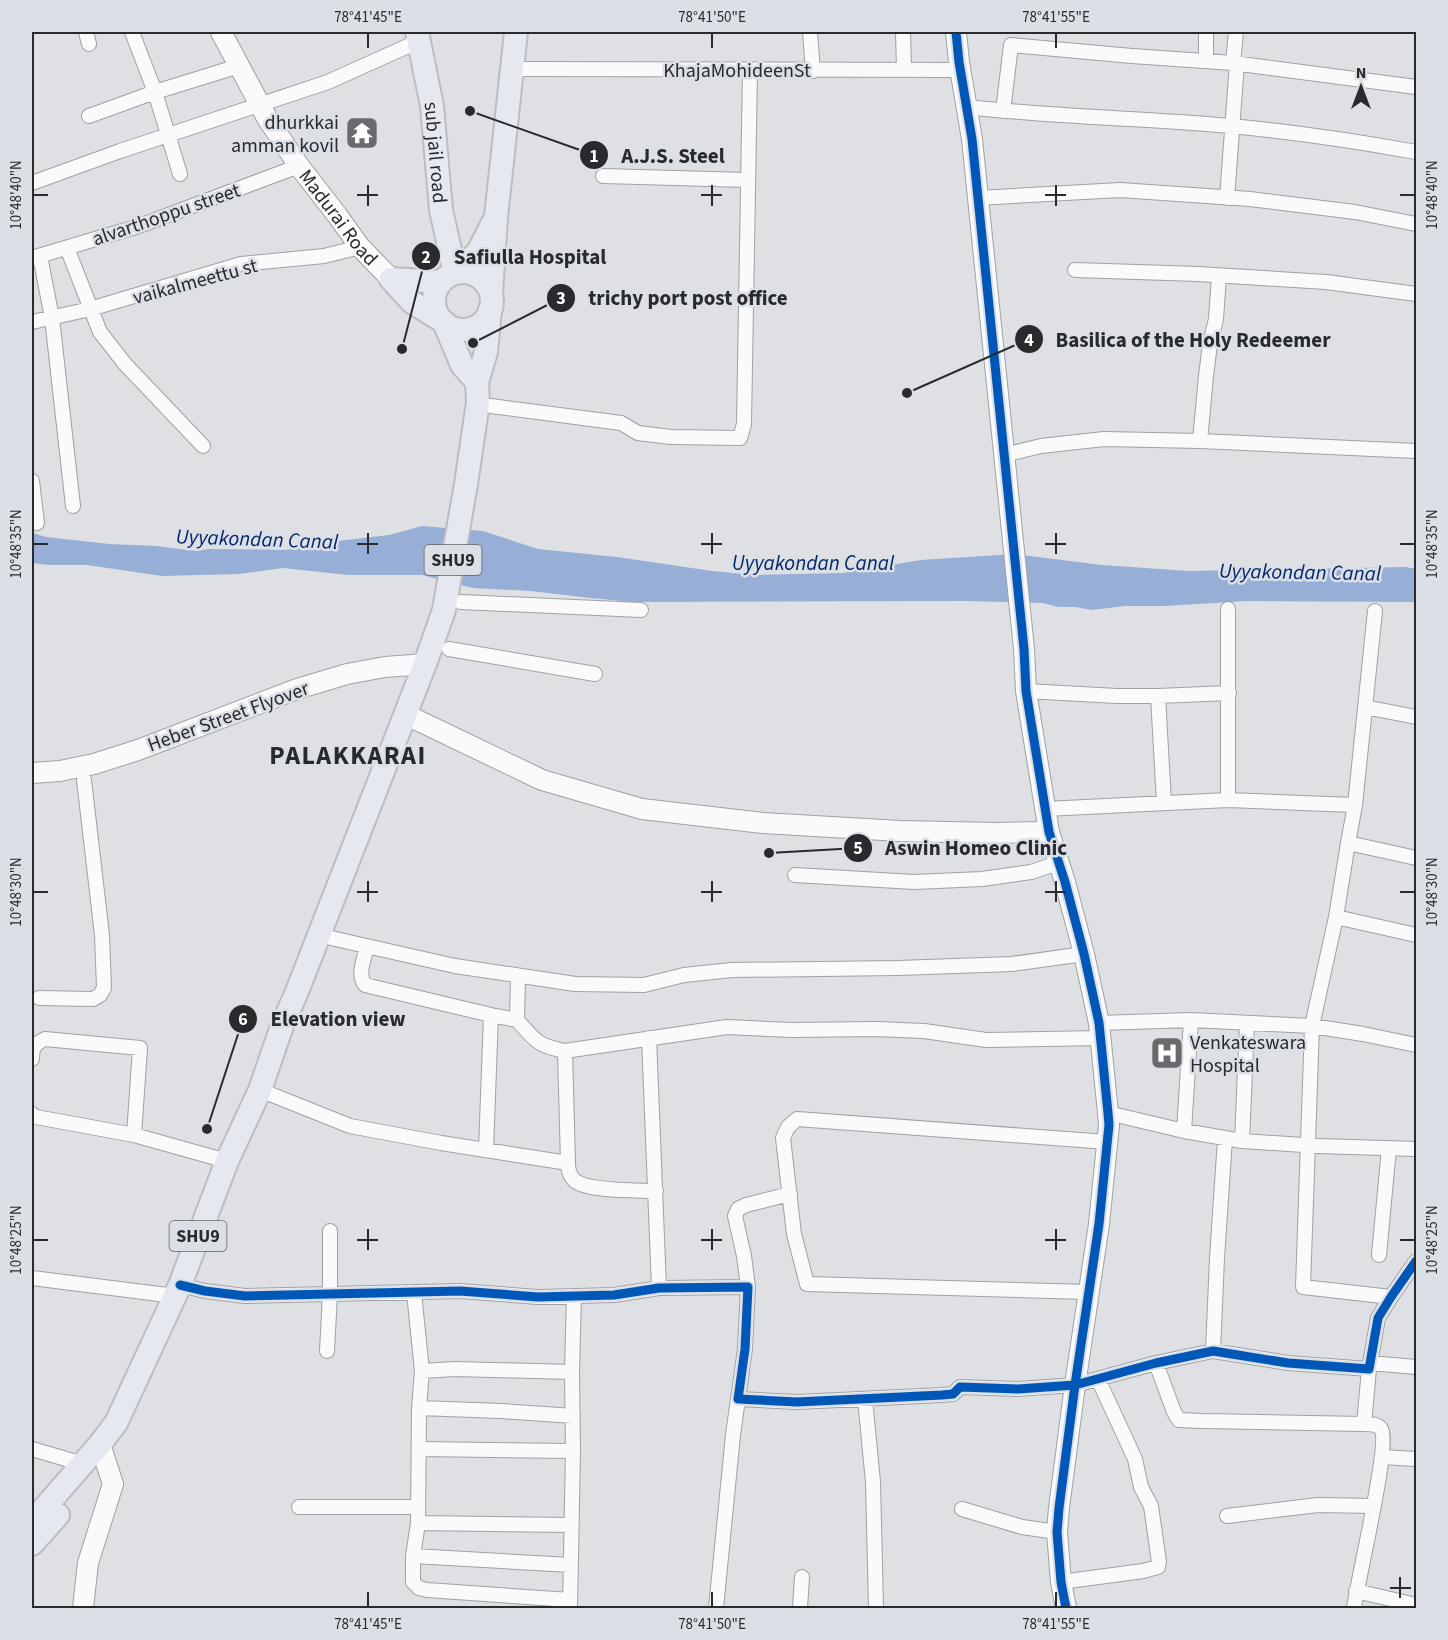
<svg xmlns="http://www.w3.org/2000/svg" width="1448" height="1640" viewBox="0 0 1448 1640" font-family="'Source Sans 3',sans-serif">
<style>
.water{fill:#97aed7}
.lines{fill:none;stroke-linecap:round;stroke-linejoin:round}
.street-casing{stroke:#9fa1a3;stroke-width:16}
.secondary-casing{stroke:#9fa1a3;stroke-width:22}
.primary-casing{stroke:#bcbdbf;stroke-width:26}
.street{stroke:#fafafb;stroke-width:14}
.secondary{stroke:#fafafb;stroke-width:20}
.primary{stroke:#e5e8f0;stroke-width:22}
.cycleway-casing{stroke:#dbdfe6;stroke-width:13}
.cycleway{stroke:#0057b8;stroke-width:9}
.ticks{fill:none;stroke:#292a2d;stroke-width:2}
.labels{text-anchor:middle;stroke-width:5;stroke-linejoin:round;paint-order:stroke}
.shield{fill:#dbdfe6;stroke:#5e6064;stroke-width:1.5}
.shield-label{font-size:18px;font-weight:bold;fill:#292a2d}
.street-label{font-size:20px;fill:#292a2d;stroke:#dbdfe6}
.poi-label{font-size:20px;fill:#292a2d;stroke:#dbdfe6;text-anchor:end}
.water-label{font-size:21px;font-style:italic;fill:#05276a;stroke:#dbdfe6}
.district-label{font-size:26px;font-weight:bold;letter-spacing:1.5px;fill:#292a2d;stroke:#dbdfe6}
.leader{fill:none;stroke:#292a2d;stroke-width:2}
.callout-dot{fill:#292a2d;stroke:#dbdfe6;stroke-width:2}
.mark-label{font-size:18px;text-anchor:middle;font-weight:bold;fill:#fff}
.callout-label{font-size:21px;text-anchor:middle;font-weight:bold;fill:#292a2d;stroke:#dbdfe6;stroke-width:5;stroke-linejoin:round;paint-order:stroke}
.neatline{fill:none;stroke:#292a2d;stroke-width:2}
.ticks-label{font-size:15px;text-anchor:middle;fill:#292a2d}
</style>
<rect width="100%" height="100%" fill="#dee0e3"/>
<path class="water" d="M422 526 483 531 538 549 617 557 712 571 754 575 843 573 921 560 1014 554 1102 565 1189 571 1406 567 1416 569V602L1247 601 1165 606H1125L1092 610 1075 607H1058L1043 603 965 601 634 602 590 598 531 591 473 588 422 575H348L283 568 239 574 162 576 87 565H49L32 563V533L46 537 109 544 156 546 196 551 209 549 286 550 320 543 389 535Z"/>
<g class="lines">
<g class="street-casing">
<path id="street" d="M86 32 89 44
M132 32 155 92 180 174
M810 32 813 71
M903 32 904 69
M1206 60V32
M1233 63 1236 32
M513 69 961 70
M967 107C1055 117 1143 118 1231 126 1293 132 1355 141 1416 152
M1003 111 1011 45 1132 56 1233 63 1416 87
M89 116 155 92 239 66
M603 176 747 180
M32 183 120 151 328 82 419 41
M978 198 1120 190 1250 199 1355 212 1416 224
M1227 198 1237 63
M67 248 100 332 125 364 203 446
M40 256 52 318 73 506
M32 258 139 226 299 166
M1075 270 1198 274 1326 282 1416 294
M32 322 90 309 241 264 324 256 360 247
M491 406 621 423 638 433 671 437 740 438 744 424 750 71
M1200 441 1206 376 1210 344 1216 319 1219 276
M1004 455 1041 446 1104 439 1200 441 1416 451
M32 481 37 523
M461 602 641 610
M449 649 595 674
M1026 691 1117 696H1158L1229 693
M1158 696 1164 803
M1365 707 1416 717
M1228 800V609
M1355 805 1375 611
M1045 809 1228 800 1355 805 1348 843 1416 858
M1348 843 1336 917 1312 1026 1303 1287 1391 1297
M795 875 914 882 982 879 1031 872 1058 863
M1336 917 1416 935
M331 938 455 966 575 984 644 985 684 975 732 970 898 968 1012 964 1084 954
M367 947C364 959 357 975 365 985L491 1015 517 1020C536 1041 536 1045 565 1051
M39 998 93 999 100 995 104 988 102 935 84 780
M517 1020 518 976
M1099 1023 1191 1020 1312 1026 1363 1034 1416 1045
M649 1038 659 1288
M32 1059C32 1048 34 1044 45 1039L140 1048 134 1135
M260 1090 350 1126 441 1143 568 1163C568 1169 570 1176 574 1180 587 1192 638 1190 656 1191
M1108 1113 1184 1131 1242 1141 1318 1146 1416 1149
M32 1114 36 1117 134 1135 227 1161
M1184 1131 1191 1020
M1242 1141 1247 1023
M486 1150 491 1015
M568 1163 565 1051 727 1027 791 1030 876 1029 924 1031 986 1040 1101 1038
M1379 1255 1389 1148
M32 1278 175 1296
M180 1285 205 1291 245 1296 460 1291 538 1297 614 1295 659 1288 748 1287 745 1349 738 1399 797 1402 942 1395 953 1394 960 1387 1018 1389 1075 1385 1156 1363 1213 1351 1288 1363 1369 1369 1378 1318 1391 1297 1416 1261
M748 1287 744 1256 735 1216 738 1209 746 1205 790 1194
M1089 1292 807 1284 794 1234 783 1138 788 1127 797 1119 1107 1142
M414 1293 422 1371 419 1408 418 1523 413 1556V1582L419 1588 427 1590 570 1600
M327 1351 330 1294V1231
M1213 1351 1217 1258 1225 1139
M1156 1363 1174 1412 1179 1420 1202 1421 1364 1424 1369 1369
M1370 1363 1416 1367
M422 1371 455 1369 572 1372
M865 1399 873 1482 876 1608
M419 1408 501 1411 573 1416
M32 1449 83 1464
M419 1449 573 1451
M1382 1457 1416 1459
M299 1507H418
M962 1509 1022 1527 1057 1532
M1227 1516 1318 1505 1374 1506
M418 1523 572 1525
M413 1556 571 1565
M1061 1582 1143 1571 1158 1567 1159 1562 1151 1506 1141 1487 1135 1459 1098 1379
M1356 1591 1416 1605
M570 1608 573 1451 572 1372 574 1296
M716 1608 733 1435 738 1399
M800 1608 802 1577
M1354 1608C1357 1582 1391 1443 1381 1429 1378 1424 1370 1424 1364 1424"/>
</g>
<g class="secondary-casing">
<g id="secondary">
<path id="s1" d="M221 32 267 118 299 166 337 215 360 247 391 279"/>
<path d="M956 32 959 62 972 139 1024 649 1026 691 1049 832 1065 882 1084 954 1099 1023 1108 1113 1109 1125 1099 1224 1075 1385 1059 1508 1057 1532 1061 1582 1066 1608"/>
<path d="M415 719 542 780 642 809 763 823 900 831 995 833 1049 832"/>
<path d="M32 773 60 771 94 764 138 750 297 689 347 674 385 667 425 664"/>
<path d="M83 1608 88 1563 113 1484 100 1444"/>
</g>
</g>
<g class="primary-casing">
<g id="primary">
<path id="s2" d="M417 32 432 106 441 210 455 273 478 252 496 217"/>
<circle cx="463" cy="301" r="29"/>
<path d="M391 279 412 302 444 322 462 365 477 382"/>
<path d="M391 279 441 282"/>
<path d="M491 293 496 217 516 32"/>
<path d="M32 1522 100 1444 116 1423 180 1285 227 1161 260 1090 283 1023 296 994 425 664 444 610 466 484 478 402 477 382 486 352 490 310"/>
<path d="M32 1544 58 1515"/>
</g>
</g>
<use href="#street" class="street"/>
<use href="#secondary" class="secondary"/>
<use href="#primary" class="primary"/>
<g class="cycleway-casing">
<path id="cycleway" d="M956 32 959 62 972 139 1024 649 1026 691 1049 832 1065 882 1084 954 1099 1023 1108 1113 1109 1125 1099 1224 1075 1385 1059 1508 1057 1532 1061 1582 1066 1608
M180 1285 205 1291 245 1296 460 1291 538 1297 614 1295 659 1288 748 1287 745 1349 738 1399 797 1402 942 1395 953 1394 960 1387 1018 1389 1075 1385 1156 1363 1213 1351 1288 1363 1369 1369 1378 1318 1391 1297 1416 1261"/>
</g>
<use href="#cycleway" class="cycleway"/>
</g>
<path class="ticks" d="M368 33V48M712 33V48M1056 33V48M368 185V206M712 185V206M1056 185V206M33 195H48M357 195H378M701 195H722M1045 195H1066M1400 195H1415M368 533V554M712 533V554M1056 533V554M33 544H48M357 544H378M701 544H722M1045 544H1066M1400 544H1415M368 881V902M712 881V902M1056 881V902M33 892H48M357 892H378M701 892H722M1045 892H1066M1400 892H1415M368 1229V1250M712 1229V1250M1056 1229V1250M33 1240H48M357 1240H378M701 1240H722M1045 1240H1066M1400 1240H1415M1400 1577V1598M1390 1588H1411M368 1592V1607M712 1592V1607M1056 1592V1607"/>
<defs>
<g id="temple-square" transform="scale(1.725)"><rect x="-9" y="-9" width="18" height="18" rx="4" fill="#686a6d" stroke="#dbdfe6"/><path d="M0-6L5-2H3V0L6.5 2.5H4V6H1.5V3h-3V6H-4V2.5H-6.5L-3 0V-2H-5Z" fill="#fff"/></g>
<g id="hospital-square" transform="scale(1.725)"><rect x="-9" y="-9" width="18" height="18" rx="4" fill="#686a6d" stroke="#dbdfe6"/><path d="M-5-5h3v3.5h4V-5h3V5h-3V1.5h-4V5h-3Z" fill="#fff"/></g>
</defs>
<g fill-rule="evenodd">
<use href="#temple-square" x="362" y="133"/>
<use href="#hospital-square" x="1167" y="1053"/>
</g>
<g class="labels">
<g class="shield">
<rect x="424.5" y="545" width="57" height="30" rx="4.5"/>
<rect x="169.5" y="1221" width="57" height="30" rx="4.5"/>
</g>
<g class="shield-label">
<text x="453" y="566">SHU9</text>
<text x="198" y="1242">SHU9</text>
</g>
<g class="street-label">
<text x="737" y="77">KhajaMohideenSt</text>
<text dy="7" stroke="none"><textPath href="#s2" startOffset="122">sub jail road</textPath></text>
<text transform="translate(166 214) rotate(-19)" y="7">alvarthoppu street</text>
<text dy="7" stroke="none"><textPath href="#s1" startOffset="220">Madurai Road</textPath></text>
<text transform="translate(195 281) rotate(-15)" y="7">vaikalmeettu st</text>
<text transform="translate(228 716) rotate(-20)" y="7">Heber Street Flyover</text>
</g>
<g class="poi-label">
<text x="339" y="129">dhurkkai<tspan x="339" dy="23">amman kovil</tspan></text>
<text x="1190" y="1049" text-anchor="start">Venkateswara<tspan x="1190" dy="23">Hospital</tspan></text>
</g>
<g class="water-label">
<text transform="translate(257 539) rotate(2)" y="7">Uyyakondan Canal</text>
<text x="813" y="570">Uyyakondan Canal</text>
<text transform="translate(1300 572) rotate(1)" y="7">Uyyakondan Canal</text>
</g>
<g class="district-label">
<text x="348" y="764">PALAKKARAI</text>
</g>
</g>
<path class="leader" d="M470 111L594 155M402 349L426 256M473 343L561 298M907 393L1029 339M769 853L858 848M207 1129L243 1019"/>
<g class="callout-dot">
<circle cx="470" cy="111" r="6"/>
<circle cx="402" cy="349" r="6"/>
<circle cx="473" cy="343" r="6"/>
<circle cx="907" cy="393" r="6"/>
<circle cx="769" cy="853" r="6"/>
<circle cx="207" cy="1129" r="6"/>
<circle cx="594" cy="155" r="15"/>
<circle cx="426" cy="256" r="15"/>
<circle cx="561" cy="298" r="15"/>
<circle cx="1029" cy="339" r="15"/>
<circle cx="858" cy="848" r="15"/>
<circle cx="243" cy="1019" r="15"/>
</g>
<g class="mark-label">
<text x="594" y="162">1</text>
<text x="426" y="263">2</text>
<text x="561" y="304">3</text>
<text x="1029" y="346">4</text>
<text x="858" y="854">5</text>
<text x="243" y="1025">6</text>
</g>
<g class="callout-label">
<text x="673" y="163">A.J.S. Steel</text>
<text x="530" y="264">Safiulla Hospital</text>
<text x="688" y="305">trichy port post office</text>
<text x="1193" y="347">Basilica of the Holy Redeemer</text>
<text x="976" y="855">Aswin Homeo Clinic</text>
<text x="338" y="1026">Elevation view</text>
</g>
<rect width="1448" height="1640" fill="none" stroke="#dbdfe6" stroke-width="66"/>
<g transform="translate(1361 87)" stroke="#dbdfe6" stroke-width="4.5" paint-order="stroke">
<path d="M0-4.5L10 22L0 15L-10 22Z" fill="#292a2d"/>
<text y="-9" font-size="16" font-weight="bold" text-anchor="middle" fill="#292a2d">N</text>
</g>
<rect x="33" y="33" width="1382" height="1574" class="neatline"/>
<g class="ticks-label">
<text x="368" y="22">78°41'45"E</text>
<text x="712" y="22">78°41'50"E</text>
<text x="1056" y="22">78°41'55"E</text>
<text transform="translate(16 195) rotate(-90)" y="5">10°48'40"N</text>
<text transform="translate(1432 195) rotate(-90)" y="5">10°48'40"N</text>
<text transform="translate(16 544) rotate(-90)" y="5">10°48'35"N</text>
<text transform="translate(1432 544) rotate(-90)" y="5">10°48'35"N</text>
<text transform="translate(16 892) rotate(-90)" y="5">10°48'30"N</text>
<text transform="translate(1432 892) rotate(-90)" y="5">10°48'30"N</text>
<text transform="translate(16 1240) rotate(-90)" y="5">10°48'25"N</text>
<text transform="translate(1432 1240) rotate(-90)" y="5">10°48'25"N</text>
<text x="368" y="1629">78°41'45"E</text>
<text x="712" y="1629">78°41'50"E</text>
<text x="1056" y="1629">78°41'55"E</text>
</g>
</svg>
